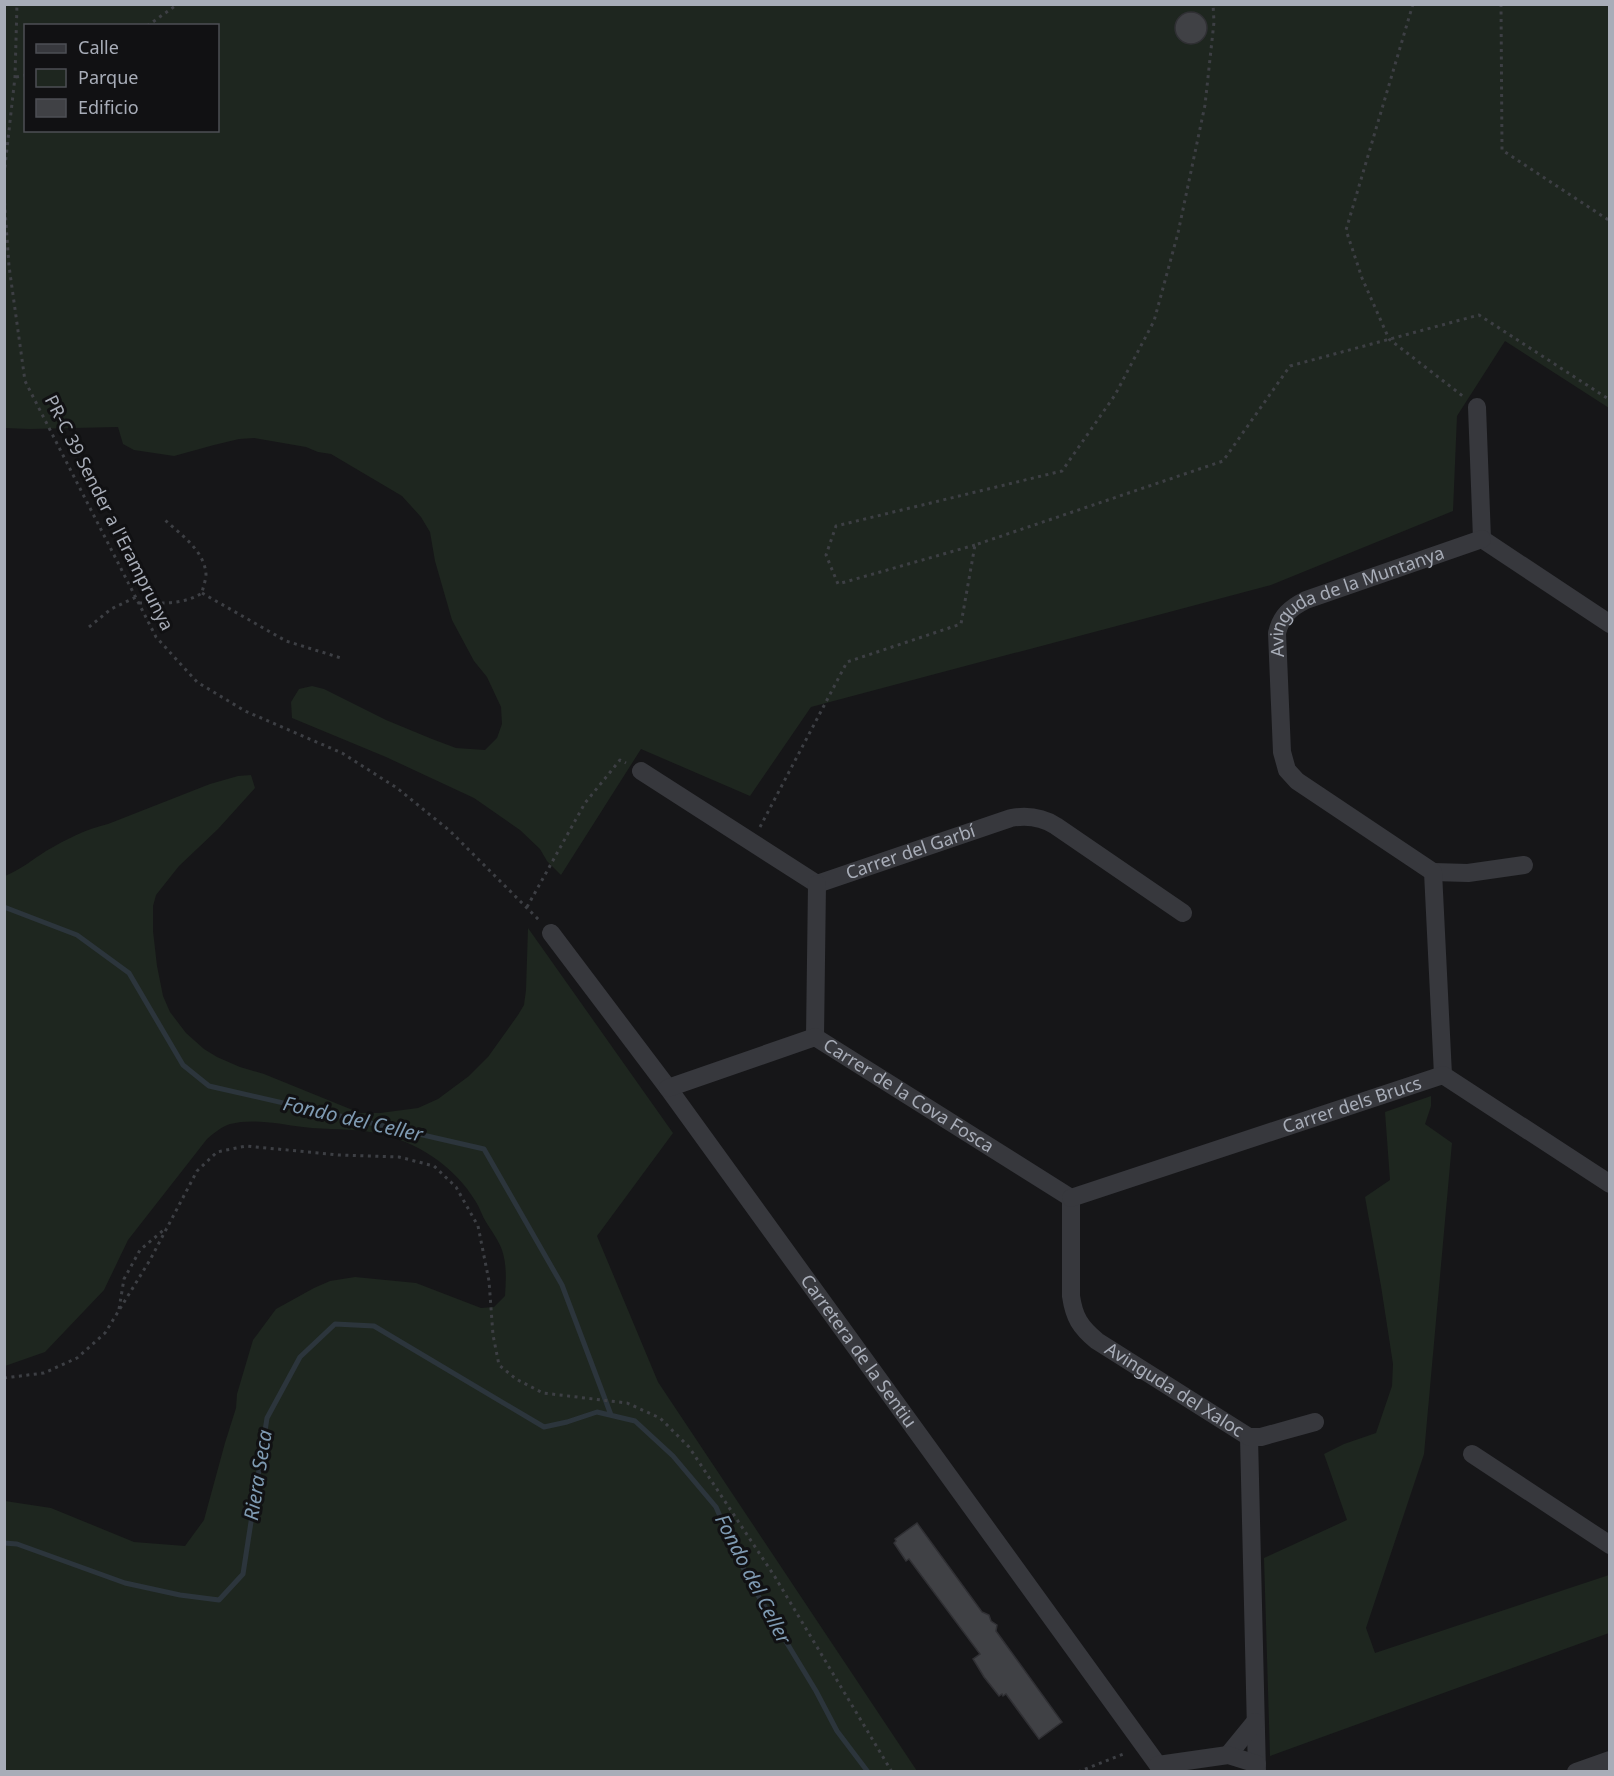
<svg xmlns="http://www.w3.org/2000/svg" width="1614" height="1776" viewBox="0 0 1614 1776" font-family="'Noto Sans',sans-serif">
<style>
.green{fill:#1e261f;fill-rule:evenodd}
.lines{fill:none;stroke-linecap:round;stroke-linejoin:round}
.stream{stroke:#2c353c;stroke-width:5}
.building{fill:#404145;stroke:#303034;stroke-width:1.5}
.path{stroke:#3d3f44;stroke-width:3;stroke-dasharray:3 4.5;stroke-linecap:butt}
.minor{stroke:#37383d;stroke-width:18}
.labels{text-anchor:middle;stroke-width:6;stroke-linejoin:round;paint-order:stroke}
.street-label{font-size:18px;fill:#a8adb8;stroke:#111113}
.water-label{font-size:20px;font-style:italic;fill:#7f9bb3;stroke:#111113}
</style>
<rect width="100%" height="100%" fill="#161618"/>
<path class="green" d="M4 5H1609V408L1505 341 1457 416 1453 511 1271 585 811 707 750 796 641 749 561 875 547 861 540 849 520 830 474 798 386 757 292 718 291 702 299 689 312 686 324 689 386 720 432 739 456 748 485 750 497 738 502 724 501 707 487 677 474 661 452 620 435 561 430 532 421 517 402 496 331 454 318 452 306 447 254 438 239 439 214 445 174 456 134 450 123 444 118 427 30 429 5 428ZM26 26H218V130H26Z
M251 775 255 788 218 829 179 866 156 895 153 906V931L157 966 163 996 170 1012 186 1033 204 1049 217 1057 240 1067 264 1074 360 1113H380L418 1108 438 1099 469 1076 488 1057 518 1015 524 1005 526 990 528 928 673 1133 597 1236 658 1382 917 1771H5V1501L51 1508 134 1542 185 1546 204 1520 225 1443 236 1408 237 1394 253 1340 276 1309 314 1288 330 1281 355 1277 416 1283 481 1308 494 1307 505 1296C506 1280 507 1265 502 1250 498 1239 492 1232 486 1222 482 1216 480 1208 476 1202 455 1166 416 1141 376 1133 353 1128 327 1130 303 1127 280 1124 253 1118 230 1124 221 1127 214 1133 207 1139L128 1240 104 1290 45 1352 5 1366V876C20 870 32 860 46 851 65 840 86 829 108 824L210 784 238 776Z
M1431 1096V1106L1425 1124 1452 1143 1424 1454 1366 1628 1375 1653 1609 1575V1633L1270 1756 1264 1558 1347 1520 1324 1454 1344 1444 1376 1433 1392 1386 1393 1364 1381 1286 1365 1197 1390 1180 1385 1112Z"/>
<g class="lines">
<path class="stream" d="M4 907 77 935 129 973 183 1065 209 1086 484 1149 562 1285 611 1415
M4 1543 17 1544 125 1583 180 1595 219 1600 243 1574 267 1418 300 1357 335 1324 374 1326 544 1427 567 1422 597 1412 635 1421 673 1456 716 1507 738 1558 756 1592 816 1691 837 1731 868 1772"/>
</g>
<path class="building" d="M1175 28a16 16 0 1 1 32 0a16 16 0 1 1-32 0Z
M917 1523 982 1612 989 1615 991 1621 997 1625 996 1631 1062 1722 1039 1739 1006 1694 1003 1696 1002 1694 999 1696 984 1677 973 1659 980 1654 909 1559 906 1561 894 1543 896 1541 895 1539Z"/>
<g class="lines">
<path class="path" d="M1413 4 1346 230 1362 278 1389 339 1464 397
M1501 4 1502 150 1610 221
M147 26 178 4
M16 77 26 75
M4 175 15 77 17 4
M4 195 9 266 25 381 156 637 197 682 245 711 342 753 397 788 450 831 540 921
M975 545 838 584 826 555 836 526 1062 471 1115 395 1154 321 1178 233 1205 105 1214 22 1213 4
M202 593 286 641 341 658
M139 603C161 603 183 605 202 593 203 587 206 580 206 574 204 550 181 535 165 520
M89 627 111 609 136 597
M760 827 847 662 961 624 975 545 1223 461 1290 366 1479 315 1610 400
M527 907 585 803 620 760 626 763
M119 1309 124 1279 140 1250 166 1228
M4 1378 44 1373 77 1358 105 1333 150 1260 197 1171 217 1152 246 1146 339 1155 399 1157 434 1166 456 1187 478 1226 489 1281 493 1335 499 1365 516 1379 543 1393 627 1403 660 1418 689 1447 775 1577 892 1772
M1078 1772 1126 1753"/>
<g class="minor">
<path d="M1477 407 1482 539"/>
<path d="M1482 539 1610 624"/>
<path id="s1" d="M641 771 817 884 1011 818C1028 815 1042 817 1056 826L1183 913"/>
<path d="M1433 872 1468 873 1524 865"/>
<path id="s2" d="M551 933 668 1088 1163 1772"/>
<path d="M815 1037 817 884"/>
<path id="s3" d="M1443 1075 1433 872 1297 781 1287 770 1282 752 1277 633C1281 616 1290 608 1306 600L1482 539"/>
<path id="s4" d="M668 1088 815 1037 1071 1198"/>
<path id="s5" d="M1071 1198V1296C1074 1317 1080 1327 1097 1341L1249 1437 1257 1772"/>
<path id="s6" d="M1071 1198 1443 1075 1610 1184"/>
<path d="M1249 1437H1261L1315 1422"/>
<path d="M1472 1454 1610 1545"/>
<path d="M1228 1755 1255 1722"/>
<path d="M1158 1765 1228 1755 1257 1764"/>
<path d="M1576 1772 1610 1760"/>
</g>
</g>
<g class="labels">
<g class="street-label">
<text transform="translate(109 513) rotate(63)" y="6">PR-C 39 Sender a l'Eramprunya</text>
<text dy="6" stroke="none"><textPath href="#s3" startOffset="603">Avinguda de la Muntanya</textPath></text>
<text dy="6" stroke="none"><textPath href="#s1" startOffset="308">Carrer del Garbí</textPath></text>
<text dy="6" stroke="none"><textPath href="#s4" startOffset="266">Carrer de la Cova Fosca</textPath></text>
<text dy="6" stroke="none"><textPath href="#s6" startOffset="296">Carrer dels Brucs</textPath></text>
<text dy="6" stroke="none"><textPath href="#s2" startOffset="519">Carretera de la Sentiu</textPath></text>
<text dy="6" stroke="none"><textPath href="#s5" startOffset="243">Avinguda del Xaloc</textPath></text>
</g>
<g class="water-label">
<text transform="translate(353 1119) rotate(13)" y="7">Fondo del Celler</text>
<text transform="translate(258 1475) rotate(-81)" y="7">Riera Seca</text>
<text transform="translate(753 1579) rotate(63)" y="7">Fondo del Celler</text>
</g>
</g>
<rect width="1614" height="1776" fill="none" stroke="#a8adb8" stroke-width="12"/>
<rect x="24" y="24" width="195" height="108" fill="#111113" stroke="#4d4f55" stroke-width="1.5"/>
<rect x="36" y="44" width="30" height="9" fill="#37383d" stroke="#4d4f55" stroke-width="1.5"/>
<text x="78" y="54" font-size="18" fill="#a8adb8">Calle</text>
<rect x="36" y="69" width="30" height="18" fill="#1e261f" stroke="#4d4f55" stroke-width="1.5"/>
<text x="78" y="84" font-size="18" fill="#a8adb8">Parque</text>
<rect x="36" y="99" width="30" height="18" fill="#404145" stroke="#4d4f55" stroke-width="1.5"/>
<text x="78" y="114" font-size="18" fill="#a8adb8">Edificio</text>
</svg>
